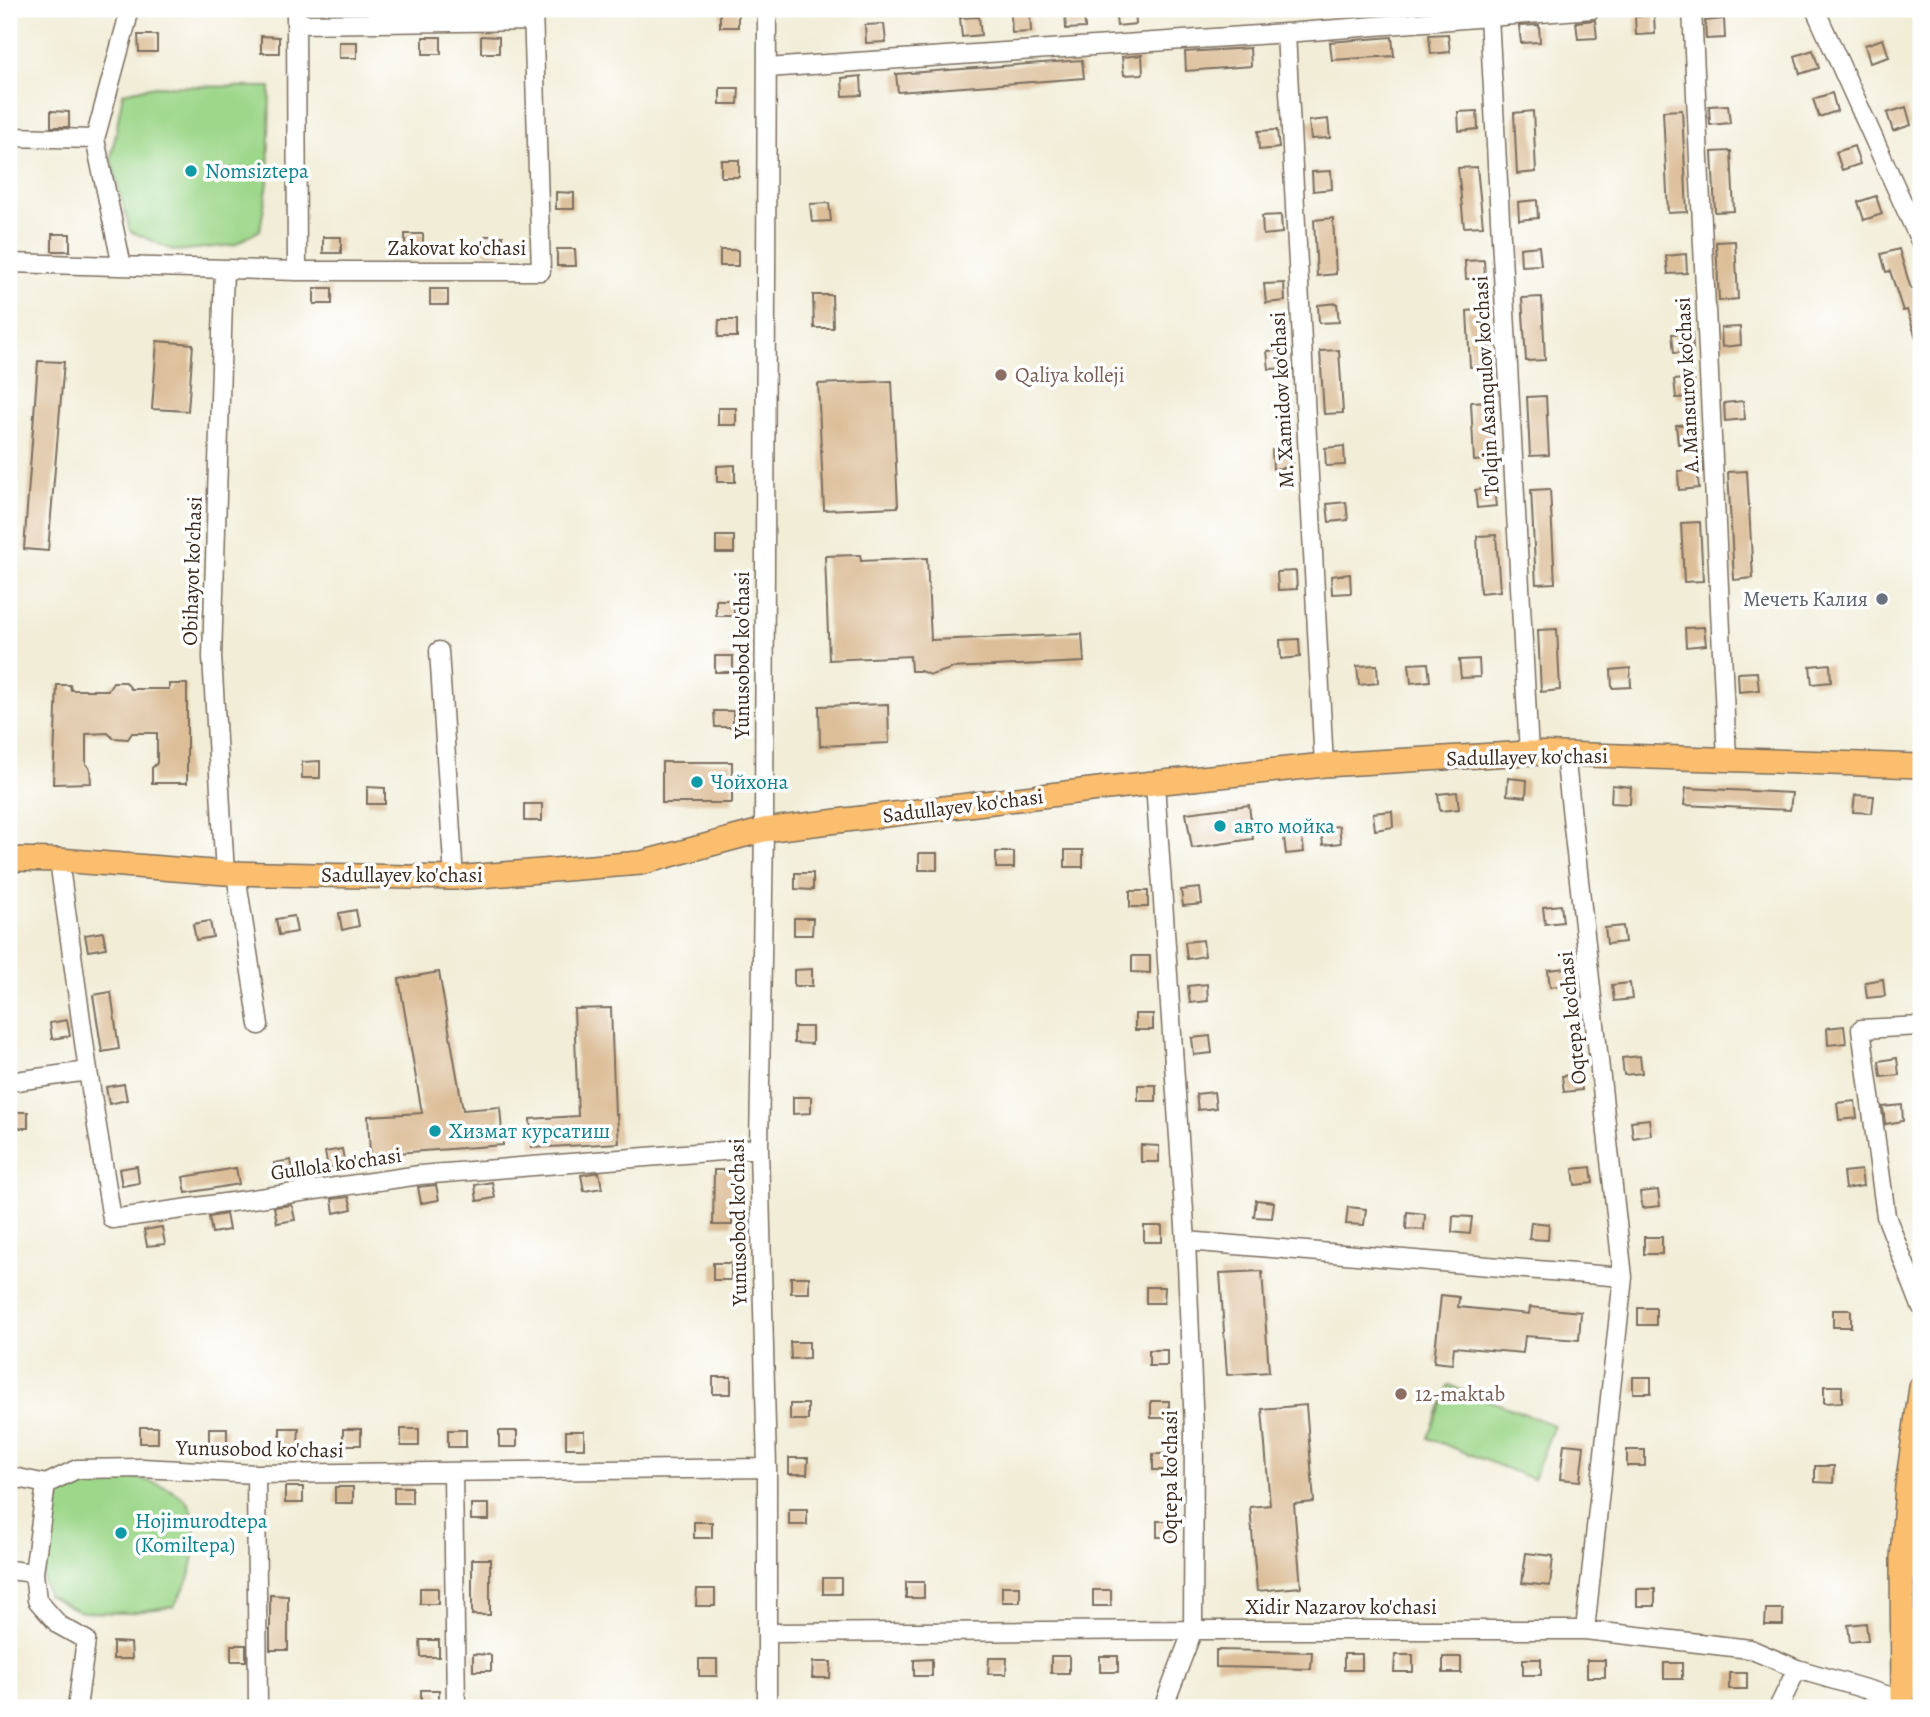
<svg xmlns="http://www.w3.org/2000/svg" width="1930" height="1717" viewBox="0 0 1930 1717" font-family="Alegreya,serif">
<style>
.green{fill:#9dd78a;stroke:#6c8054;stroke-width:2}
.building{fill:#dcbe98}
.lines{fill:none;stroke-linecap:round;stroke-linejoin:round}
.minor-casing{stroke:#7b6e5f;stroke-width:21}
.major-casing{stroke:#7b6e5f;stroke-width:26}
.minor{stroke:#fff;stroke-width:18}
.major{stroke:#fabe6e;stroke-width:23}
.culture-dot{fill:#0f9aa8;stroke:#fff;stroke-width:2.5}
.education-dot{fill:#8d6e63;stroke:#fff;stroke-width:2.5}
.worship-dot{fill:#6b7280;stroke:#fff;stroke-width:2.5}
.labels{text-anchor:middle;stroke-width:7;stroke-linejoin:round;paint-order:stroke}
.culture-label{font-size:21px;fill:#0d838f;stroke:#fff;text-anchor:start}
.street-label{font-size:21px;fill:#3b2a1e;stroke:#fff}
.education-label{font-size:21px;fill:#785e54;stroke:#fff;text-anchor:start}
.worship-label{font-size:21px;fill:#5b616d;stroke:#fff;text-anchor:end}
</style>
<rect width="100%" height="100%" fill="#fff"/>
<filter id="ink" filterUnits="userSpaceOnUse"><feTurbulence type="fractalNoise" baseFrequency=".0143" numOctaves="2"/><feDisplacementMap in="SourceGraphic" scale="14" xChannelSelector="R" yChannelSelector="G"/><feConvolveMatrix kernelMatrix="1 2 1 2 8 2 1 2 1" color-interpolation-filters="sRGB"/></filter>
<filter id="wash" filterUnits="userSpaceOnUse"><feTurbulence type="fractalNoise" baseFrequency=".00686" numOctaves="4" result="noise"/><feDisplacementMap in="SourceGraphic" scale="28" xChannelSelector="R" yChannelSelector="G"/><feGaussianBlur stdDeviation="1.57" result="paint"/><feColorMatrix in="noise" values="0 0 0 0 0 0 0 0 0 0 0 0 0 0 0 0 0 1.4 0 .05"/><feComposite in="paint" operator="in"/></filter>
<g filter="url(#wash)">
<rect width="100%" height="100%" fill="#f1edd7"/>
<path class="green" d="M155 86 270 87 268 183 260 230 234 245 175 251 130 231 111 159 123 93Z
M1449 1385 1554 1425 1533 1479 1428 1438Z
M110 1472C133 1478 165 1482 183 1498 202 1513 195 1562 187 1582 184 1590 178 1598 174 1606L129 1613 81 1612 47 1595 41 1570 51 1508 55 1496 75 1475Z"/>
<g id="blocks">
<path class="building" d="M1084 9 1085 28 1066 29 1065 11Z
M1115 9H1135L1136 24 1117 26Z
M720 11H738V27H720Z
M1030 13 1031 32 1012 33 1011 15Z
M1654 15 1655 34 1636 35 1635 17Z
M979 17 981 35 962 37 960 18Z
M1724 19 1725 38 1706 39 1705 21Z
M1595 20 1597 38 1578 39 1576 22Z
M884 24 886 42 866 43 865 25Z
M1539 25 1540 42 1521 43 1519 26Z
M1448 34 1450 52 1431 54 1429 35Z
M138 35H157V52H139Z
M261 36 279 37V53H261Z
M481 36 499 37V53H481Z
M423 37H441V54H423Z
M1392 37 1394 56 1332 60 1330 42Z
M1883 39 1889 57 1870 63 1865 45Z
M339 42H357V58H339Z
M1250 48 1251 66 1186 71 1185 52Z
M1813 50 1819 68 1800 74 1795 56Z
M1142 55 1143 74 1124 75 1122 57Z
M1082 60 1084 78 898 92 896 74Z
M861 76 862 95 843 96 842 78Z
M720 88H739L738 104H720Z
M1832 93 1837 111 1819 117 1813 99Z
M1728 105 1730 123 1710 125 1709 106Z
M1906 107 1911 125 1893 131 1887 113Z
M1682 110 1687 212 1668 213 1663 111Z
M51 111 69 112V127H51Z
M1477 111 1478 129 1459 131 1458 112Z
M1533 111 1536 172 1517 174 1514 113Z
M1328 119 1330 138 1311 139 1309 121Z
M1277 130 1279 148 1259 150 1258 131Z
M1854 146 1860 164 1842 170 1836 152Z
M1731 151 1734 211 1715 212 1712 152Z
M721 160H739V177H721Z
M1477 167 1483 226 1464 227 1458 168Z
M1331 171 1332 189 1313 191 1312 172Z
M556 192 574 193V209H556Z
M1876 196 1882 214 1864 220 1858 202Z
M1537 200 1538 218 1519 220 1518 202Z
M829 203 831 221 812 222 810 204Z
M1281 215 1282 233 1263 235 1262 216Z
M1333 218 1336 274 1317 276 1314 220Z
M52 234H70V251H52Z
M405 234H423V251H405Z
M485 236H503V253H485Z
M323 237H341V253H323Z
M1735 241 1738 299 1719 301 1716 242Z
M1539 246 1541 265 1521 266 1520 248Z
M557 249H575L576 266H557Z
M1899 249 1911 289 1916 287 1921 305V343L1918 344 1907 310 1903 311 1890 271 1886 272 1881 254Z
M720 250H738V266H720Z
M1686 254 1687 273 1668 274 1666 256Z
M1484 260 1485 278 1466 279 1465 261Z
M1284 283 1285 301 1266 303 1264 284Z
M314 288H332V304H314Z
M430 289H448V305H430Z
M813 295H832L833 328H814Z
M1542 297 1545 360 1526 361 1522 298Z
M1337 303 1339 322 1319 323 1318 305Z
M1486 309 1489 365 1470 367 1467 311Z
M719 320H737V337H718Z
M1740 327 1741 345 1722 347 1721 328Z
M1692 333 1693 351 1674 353 1672 334Z
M157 341 193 344 188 411 152 409Z
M1286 350 1288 368 1269 369 1267 351Z
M1339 350 1343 413 1324 414 1320 351Z
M38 361 64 362 48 551 24 549Z
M1694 378 1695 397 1676 398 1674 380Z
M892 381 898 507 824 510 818 384Z
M1546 396 1549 455 1530 456 1527 397Z
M1490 401 1494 459 1474 461 1471 402Z
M1743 401 1745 419 1725 421 1724 403Z
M718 408H736V425H718Z
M1695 424 1697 442 1678 444 1676 425Z
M1344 446 1345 465 1326 466 1325 448Z
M1291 449 1292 467 1273 469 1272 450Z
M735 465V482H717V466Z
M1697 470 1699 488 1679 490 1678 471Z
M1747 471 1753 578 1734 580 1728 472Z
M1494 488 1496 506 1477 508 1475 490Z
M1550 489 1555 583 1536 584 1531 490Z
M1346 502 1348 520 1329 522 1327 504Z
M1700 522 1703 581 1684 582 1681 523Z
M1496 535 1500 591 1480 593 1477 536Z
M716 536H734V553H716Z
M860 555 861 561 927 558 931 640 1082 634 1084 662 951 668V669L931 675 920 671H911L910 656 829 660 825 556Z
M1296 571 1297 589 1278 590 1277 572Z
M1350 574 1351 593 1332 594 1331 576Z
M716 600H734V616H716Z
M1704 627 1706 645 1686 647 1685 628Z
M1557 629 1560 690 1541 692 1538 630Z
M1299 639 1300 657 1281 659 1280 640Z
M715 656H733V672H715Z
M1479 659 1480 677 1461 678 1459 660Z
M1428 663 1430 681 1411 683 1409 664Z
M1830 664 1831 682 1812 684 1810 666Z
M1377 665 1378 683 1359 685 1357 666Z
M1630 668 1631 687 1612 688 1611 670Z
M1757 672 1759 690 1739 692 1738 673Z
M113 682H126L131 689H169V684H187V783H152V768L157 763V733H132L128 739 113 738 108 733 86 734V764L90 769 91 783 53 784 57 685H70L71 690H108Z
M888 704 889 743 820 746 819 706Z
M714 711H733V727H715Z
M320 761V778H302V762Z
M662 762H732V803H662Z
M1508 778 1527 780 1526 797 1507 795Z
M1612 785 1631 787 1630 804 1611 803Z
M367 787 385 788V804H367Z
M1686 788 1792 793 1790 810 1684 805Z
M1457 792 1459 809 1440 811 1438 794Z
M1855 795 1874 796 1872 813 1853 812Z
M524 804H542V821H524Z
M1249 805 1253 839 1192 848 1186 813Z
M1392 811 1393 827 1375 830 1373 813Z
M1339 826 1341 843 1323 845 1321 828Z
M1302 836 1304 852 1286 854 1284 838Z
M1065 850H1083V867H1065Z
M996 852H1014V868H996Z
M919 853H937V870H919Z
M795 873H813V890L795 889Z
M1200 888 1202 904 1183 906 1181 890Z
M1130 891H1148V907H1130Z
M1561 905 1563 922 1545 924 1543 907Z
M356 910 359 926 342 930 339 913Z
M294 916 297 932 279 935 276 919Z
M794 918H813L812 935H794Z
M210 921 213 937 196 940 193 924Z
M1623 926 1625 942 1607 944 1605 928Z
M103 932 106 948 88 951 85 935Z
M1203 940 1205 956 1187 959 1185 942Z
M1132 956H1150V973L1132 972Z
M1566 968 1568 985 1550 987 1548 970Z
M812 969V986H794V970Z
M439 972 463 1110 500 1107 503 1145 370 1155 368 1116 422 1113 399 979Z
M1883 979 1885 996 1867 998 1865 982Z
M1630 983 1632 999 1614 1001 1612 985Z
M1207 984 1208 1001 1190 1003 1188 986Z
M111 992 119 1049 102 1052 93 995Z
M611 1008 615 1114H617L619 1143 532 1148 530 1119 578 1116 574 1009Z
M1135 1014H1153V1030H1135Z
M67 1020 70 1036 52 1039 50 1023Z
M1844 1026 1846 1043 1828 1045 1827 1028Z
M794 1027H812V1044L794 1043Z
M1210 1036 1212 1053 1194 1055 1192 1038Z
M1640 1056 1642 1073 1624 1075 1622 1058Z
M1897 1058 1899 1075 1881 1077 1879 1061Z
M1580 1074 1582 1090 1564 1092 1562 1076Z
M124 1084 127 1100 109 1104 106 1087Z
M1138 1085H1156V1101H1138Z
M1214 1092 1216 1108 1198 1110 1196 1094Z
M793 1097H811V1113L793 1114Z
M1855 1101 1857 1118 1839 1120 1837 1103Z
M1902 1105 1903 1121 1885 1124 1883 1107Z
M10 1112H28V1128H10Z
M1649 1119 1651 1135 1633 1138 1631 1121Z
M1141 1145 1159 1146V1162H1141Z
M342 1149 345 1165 328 1168 325 1152Z
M291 1160 294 1176 276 1179 274 1163Z
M137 1166 139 1183 122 1186 119 1169Z
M1591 1167 1593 1183 1575 1185 1573 1169Z
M236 1168 239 1184 186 1193 183 1177Z
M714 1170H732V1225H713Z
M1861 1170 1863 1186 1845 1189 1843 1172Z
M599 1172 602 1188 584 1191 581 1175Z
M492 1182 495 1198 477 1201 475 1185Z
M436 1185 439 1200 421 1203 418 1187Z
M1658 1190 1660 1206 1642 1208 1640 1192Z
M349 1197 352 1209 334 1213 332 1199Z
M1256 1200 1274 1202 1272 1218 1254 1217Z
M292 1205 295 1220 277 1223 274 1207Z
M1348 1207 1366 1209 1364 1225 1346 1224Z
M1407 1212 1425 1214 1424 1230 1406 1229Z
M226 1214 229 1230 212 1233 209 1217Z
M1453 1216 1472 1217 1470 1234 1452 1232Z
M1531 1222 1549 1224 1548 1240 1529 1239Z
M1144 1226H1162V1242H1144Z
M162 1227 165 1244 147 1246 144 1230Z
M1644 1237H1662V1254H1644Z
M713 1263H731V1280H713Z
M1262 1271 1269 1372 1227 1375 1220 1273Z
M791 1277H809V1293H791Z
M1146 1287H1165L1164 1303H1146Z
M1441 1295 1459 1297 1458 1307 1529 1314 1530 1307 1581 1312 1579 1340 1525 1336 1523 1353 1454 1347 1452 1364 1434 1362Z
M1638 1308H1656V1325H1638Z
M1833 1310H1851V1327H1833Z
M790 1342H809V1358L791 1359Z
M1149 1350H1167V1366H1149Z
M713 1377H731V1394H713Z
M1633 1377H1651V1393H1633Z
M1824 1386H1842V1402L1824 1403Z
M1151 1401H1169V1418H1151Z
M790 1404H808V1420H790Z
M1306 1405 1314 1502 1294 1504 1301 1587 1257 1591 1250 1507 1270 1505 1262 1409Z
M140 1427H158V1443H140Z
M209 1428H227V1444H209Z
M280 1428H299L298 1445H280Z
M343 1429H361V1445H343Z
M401 1429H419V1446H401Z
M448 1430H466V1447H448Z
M499 1431H517V1447H499Z
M566 1431H584V1448H566Z
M1564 1444 1584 1446 1580 1481 1560 1479Z
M1627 1450H1645V1466H1627Z
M1153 1454H1171L1172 1470H1153Z
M789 1458H808L807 1474H789Z
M1815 1466H1834L1833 1483 1815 1482Z
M285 1487H303V1503H285Z
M335 1487H353V1503H335Z
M394 1487H412V1503H394Z
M471 1504H489V1520H471Z
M789 1509H807V1525H789Z
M1157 1521H1175V1537H1157Z
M694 1522H712V1538H694Z
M1526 1553 1553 1556 1550 1586 1522 1583Z
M472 1559H490V1615H472Z
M823 1578H841V1594H823Z
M906 1582H924V1598H906Z
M1002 1586H1020V1602H1002Z
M420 1588H438V1604H420Z
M697 1589H715V1606H696Z
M1637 1589H1655V1606H1637Z
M1093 1590H1111V1606H1093Z
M270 1595 288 1596V1650H270Z
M1766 1609H1783V1625H1765Z
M1866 1623 1868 1640 1850 1642 1848 1625Z
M420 1640H439V1657H421Z
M113 1642 131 1643 132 1659H113Z
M231 1645H246V1661H231Z
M1216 1650 1312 1652 1311 1669 1216 1667Z
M473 1654 491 1655V1671H473Z
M1344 1654H1362V1670H1344Z
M1395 1655H1413V1672H1394Z
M1051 1656H1069V1673H1051Z
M1100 1656H1118V1672H1100Z
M1443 1657H1461V1673H1443Z
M989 1658H1007L1006 1674H988Z
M699 1659H717V1676H699Z
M932 1659V1676H914V1660Z
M1523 1659H1541V1675H1523Z
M1587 1660H1605V1677H1587Z
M813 1662H831L830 1678H812Z
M1664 1663H1682V1679H1664Z
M1729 1673H1747V1689H1729Z
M421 1690H439V1706H421Z"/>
</g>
</g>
<g filter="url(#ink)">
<use href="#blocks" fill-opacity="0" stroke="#7b6e5f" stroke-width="2"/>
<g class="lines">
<g class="minor-casing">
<path id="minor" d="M296 9 297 271
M767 9 764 830 759 1148 767 1468V1708
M1692 9 1727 759
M1815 9 1921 243
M1489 16 1529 753
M296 24 533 21
M1286 33 1324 765
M767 68 1286 33 1592 9
M9 137 95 139
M9 263 297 271H541L533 9
M122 266 95 139 127 21 126 9
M224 269 212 657 225 873
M439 651 454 878
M1565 754 1623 1277 1585 1630
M1155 783 1186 1241 1194 1428 1193 1630 1163 1708
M236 874 259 1025
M1921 1026 1861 1029 1886 1216 1921 1306
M88 1071 112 1219 420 1175 759 1148
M9 1082 88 1071 59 860
M1186 1241 1623 1277
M453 1473 456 1708
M256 1474 258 1708
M9 1476 46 1484 77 1469 142 1468 256 1474 767 1468
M9 1570 34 1573 37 1600 59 1625 86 1640 77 1708
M34 1573 46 1484
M768 1633 1193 1630H1585L1750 1649 1797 1669 1903 1700
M1778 1708 1797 1669"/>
</g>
<g class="major-casing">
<path id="major" d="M9 859 59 860 225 873 454 878 641 863 764 830 1107 788 1324 765 1529 753 1921 766
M1903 1708 1902 1559 1907 1486 1921 1387"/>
</g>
<use href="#minor" class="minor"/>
<use href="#major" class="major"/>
</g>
</g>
<g class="culture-dot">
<circle cx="191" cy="171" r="7"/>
<circle cx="697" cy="782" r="7"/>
<circle cx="1220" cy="826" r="7"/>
<circle cx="435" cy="1131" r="7"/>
<circle cx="121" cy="1533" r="7"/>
</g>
<g class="education-dot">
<circle cx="1001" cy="375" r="7"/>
<circle cx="1401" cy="1394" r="7"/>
</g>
<circle class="worship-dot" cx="1882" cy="599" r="7"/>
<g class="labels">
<g class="culture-label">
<text x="205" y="178">Nomsiztepa</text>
<text x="711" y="789">Чойхона</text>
<text x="1234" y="833">авто мойка</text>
<text x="449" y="1138">Хизмат курсатиш</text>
<text x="135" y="1528">Hojimurodtepa<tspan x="135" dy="24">(Komiltepa)</tspan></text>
</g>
<g class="street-label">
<text x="457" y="255">Zakovat ko'chasi</text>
<text transform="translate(1687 385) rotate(-93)" y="7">A.Mansurov ko'chasi</text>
<text transform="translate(1486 386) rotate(-93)" y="7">To'lqin Asanqulov ko'chasi</text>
<text transform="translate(1282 400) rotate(-93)" y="7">M. Xamidov ko'chasi</text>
<text transform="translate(192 571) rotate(-88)" y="7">Obihayot ko'chasi</text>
<text transform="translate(742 655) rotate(-90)" y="7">Yunusobod ko'chasi</text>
<text transform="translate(1527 757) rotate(-1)" y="7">Sadullayev ko'chasi</text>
<text transform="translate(963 806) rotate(-7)" y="7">Sadullayev ko'chasi</text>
<text x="402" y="882">Sadullayev ko'chasi</text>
<text transform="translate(1572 1018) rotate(-96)" y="7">Oqtepa ko'chasi</text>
<text transform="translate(336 1164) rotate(-8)" y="7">Gullola ko'chasi</text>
<text transform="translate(738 1222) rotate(-91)" y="7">Yunusobod ko'chasi</text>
<text transform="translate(260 1449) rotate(1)" y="7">Yunusobod ko'chasi</text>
<text transform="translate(1170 1477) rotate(-90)" y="7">Oqtepa ko'chasi</text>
<text x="1341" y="1614">Xidir Nazarov ko'chasi</text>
</g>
<g class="education-label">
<text x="1015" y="382">Qaliya kolleji</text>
<text x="1415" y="1401">12-maktab</text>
</g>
<g class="worship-label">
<text x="1868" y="606">Мечеть Калия</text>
</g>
</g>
<rect width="1930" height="1717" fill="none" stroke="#fff" stroke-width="35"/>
</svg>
